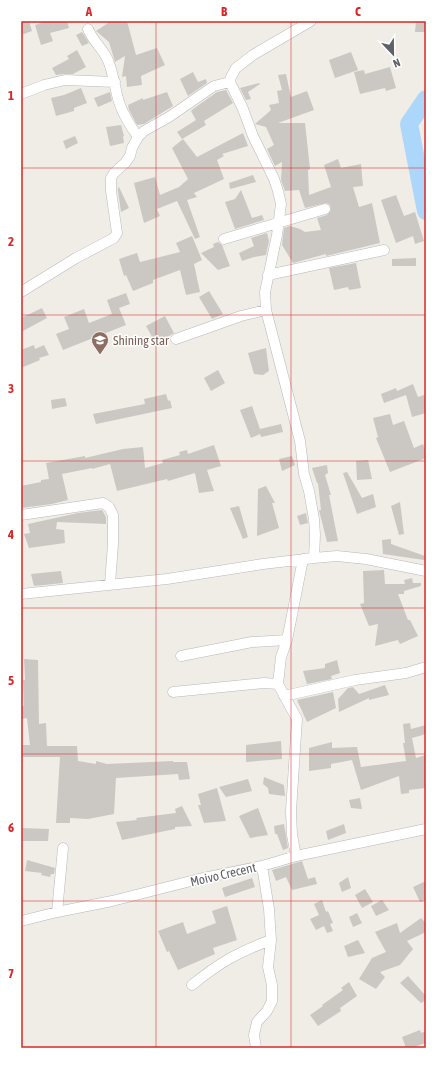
<svg xmlns="http://www.w3.org/2000/svg" width="447" height="1069" viewBox="0 0 447 1069" font-family="'Asap Condensed',sans-serif">
<style>
.lines{fill:none;stroke-linecap:round;stroke-linejoin:round}
.river{stroke:#acd6fa;stroke-width:18}
.building{fill:#cbc8c4}
.street-casing{stroke:#b7b8bc;stroke-width:11}
.street{stroke:#fff;stroke-width:10}
.grid{fill:none;stroke:#d62828;stroke-width:1;stroke-opacity:0.55}
.labels{text-anchor:middle;stroke-width:3;stroke-linejoin:round;paint-order:stroke}
.education-label{font-size:13px;fill:#785e54;stroke:#fff;text-anchor:start}
.street-label{font-size:13px;fill:#5e6166;stroke:#fff}
.neatline{fill:none;stroke:#d62828;stroke-width:1.5}
.grid-label{font-size:13px;text-anchor:middle;font-weight:bold;fill:#d62828}
</style>
<rect width="100%" height="100%" fill="#efede6"/>
<g class="lines">
<path class="river" d="M426 99 409 124 426 211"/>
</g>
<path class="building" d="M21 21H29L32 31 21 35Z
M47 21H67L69 28 50 33 53 41 41 45 35 25Z
M111 21H127L136 55 157 48 165 65 141 76 142 85 127 87 126 76 122 77 125 56 115 62 109 42 96 31Z
M416 21H426V32H415Z
M82 32 89 43 82 46 76 35Z
M77 50 86 67 73 74H64L56 75 52 68 69 59 67 56Z
M351 52 358 70 335 78 329 60Z
M390 67 396 88 386 91 385 88 360 94 354 72 364 70 365 74Z
M193 72 198 82 206 79 207 83 188 96 180 79Z
M286 74 291 97 307 91 314 110 278 123H305L310 169 308 170 309 195 331 187 324 165 338 159 341 168 361 164 363 186 353 187 359 207 372 203 380 243 326 256V254L293 263 282 245 284 228 290 226 300 229 305 232 321 230 317 218 327 215 331 210 330 205 326 203 305 208 299 190 285 191 281 180 282 162 275 166 267 149 274 145 266 127 255 124 271 110 269 105 279 103 277 91 282 90 278 75Z
M259 83 260 84 248 92 251 99 246 100 240 88Z
M81 88 87 103 74 108V111L56 116 51 98 64 95Z
M226 90 233 103 204 121 206 125 182 139 177 132 196 120 191 111 193 109 217 92Z
M110 92 112 101 98 107 94 98Z
M167 92 173 106 144 124 137 125 129 110 128 105 143 98V100Z
M121 125 124 136H123L124 143 110 146 106 127Z
M243 133 248 146 222 154 224 156 217 160 224 179 194 193 197 197 187 200 200 237 195 239 177 201 157 209 160 216 144 223 134 183 155 177 160 195 179 187 188 179 172 148 183 139 197 157Z
M75 136 78 143 66 149 63 141Z
M253 175 256 182 230 189 229 183Z
M119 187 129 208 121 212 118 191V188Z
M241 190 252 218 262 215 264 220 235 229 225 202 235 199Z
M396 195 404 216 415 212 424 241 415 244 413 236 396 243 381 200Z
M267 233 269 241 266 255 254 257 242 261 239 253 254 246 251 238Z
M192 236 202 260 194 264 200 292 186 295 180 270 153 280V283L133 291 126 275 124 276 119 259 137 253 140 262 180 252 176 243Z
M218 242 222 245 230 266 218 270 201 253 214 247 213 244Z
M416 258V266H392V259Z
M356 263 361 288 349 290 348 287 334 290 329 268Z
M209 291 223 314 212 319 199 297Z
M126 293 130 304 119 308 126 325 63 350 56 334 69 329 64 317 84 309 89 323 112 314 107 300Z
M42 308 47 318 21 332V318Z
M165 316 174 333 156 344 146 326Z
M34 345 35 349 44 345 49 355 39 358 40 360 21 368V350Z
M266 348 269 371 263 375 254 374 248 353Z
M218 370 225 383 211 391 204 378Z
M413 384 418 397 424 395 426 401V413L412 417 406 395 384 403 381 394 396 388 397 391Z
M166 394 168 401 170 400 172 408 96 424 93 414 145 404 144 399Z
M65 398 67 406 52 409 51 400Z
M252 406 260 429 281 424 283 432 261 437 260 434 251 438 240 410Z
M390 414 393 425 404 421 414 448 423 444 426 452V458L390 472 376 438 378 437 373 418Z
M214 445 221 466 207 470 214 491 199 493 195 473 168 481 167 479 117 491 110 464 92 469V468L62 474 68 500 52 504 21 508V486L41 482V480L49 479 46 463 85 456V458L123 449 143 447 145 468 163 463 162 460 180 455 179 452 187 450 188 454Z
M292 456 295 465 282 471 279 459Z
M368 460 372 479 357 480 356 461Z
M327 465 328 473 325 475 331 495H329L338 541 327 542 319 510H321L318 483H317L312 468Z
M347 472 362 498 373 494 376 507 357 514 343 473Z
M266 486 275 503H272L279 528 257 536 258 489Z
M400 502 404 534 399 535 391 506Z
M239 506 248 537 243 539 230 508Z
M102 510 106 517V524L57 522 56 529 64 530 65 543 29 548 24 534 30 533 28 524 78 513Z
M306 513 308 523 300 525 297 516Z
M391 539V544L425 556 424 560 383 554 382 540Z
M384 570 385 584H405L404 580 412 578 413 583H421V586L404 591V594H398L408 620H410L418 636 400 644 398 640 375 646 378 624 369 626 360 604 364 603 363 571Z
M61 571 63 583 34 586 31 574Z
M24 659 38 660 39 724 46 723 47 746H77L78 761 96 764V761L107 764 173 761V762H187L190 779 179 780 178 774 116 778 114 814 88 819 70 818V823H56L60 757H21V745H30L27 718 21 719V706H24L23 680H25Z
M337 660 340 673 331 676 332 679 307 684 303 671 325 668V664Z
M385 685 389 695 369 700V698L339 712 338 699 348 688 353 687 359 694Z
M333 692 336 708 307 722 297 700Z
M410 723 411 729 426 725V734L412 738 416 758 426 755 425 788 409 790V793L401 794 399 776 361 790 352 760 331 764V768L309 771V748L332 742V748L357 747 361 767 406 761 403 743H405L403 724Z
M281 741 282 759 246 762V745Z
M264 777 284 785 285 796 269 794 268 788 263 784Z
M248 779 252 791 226 797 219 787Z
M217 788 226 821 204 823 198 805H201L198 794Z
M360 798 362 809 351 808 349 800Z
M182 806 192 826 175 827V829L122 840 116 822 137 820 136 818 176 813 175 809Z
M258 808 268 835 250 838 239 816Z
M284 824 288 848 283 850 277 834H275L274 826Z
M344 824 346 833 328 840 326 831Z
M21 828 49 829 48 841H21Z
M27 860 55 868 54 874H51L50 877 41 875 42 873 25 871Z
M302 861 308 879 315 877 317 884 292 890 286 877 276 881 272 870Z
M348 877 351 888 342 892 339 883Z
M252 878 255 887 225 897 222 888Z
M426 881V899L420 902 413 887Z
M365 889 373 902 362 908 355 895Z
M322 900 326 912 328 911 333 923 330 924 333 931 327 933 324 926 316 930 310 919 319 915 314 904Z
M382 900 389 910 376 916 371 906Z
M227 906 237 940 213 948 215 954 178 970 169 951 167 952 158 931 183 922 187 934 216 923 212 911Z
M357 913 362 923 353 927 349 917Z
M421 918 426 923V932L407 941 413 949 400 965 380 972 385 977 376 989 359 979 372 958 386 952 375 932 397 923 400 933Z
M358 940 365 953 348 957 344 946Z
M408 976 426 996V1000L421 1003 400 983Z
M349 982 357 996 340 1008 341 1011 318 1026 310 1015 323 1006 322 1005 343 990 341 988Z
M420 1030 421 1033 426 1031V1043L411 1048H406L402 1037Z"/>
<g class="lines">
<g class="street-casing">
<path id="street" d="M311 21 253 55 236 68 231 77 230 82 243 109 253 136 274 179 278 191 281 204 277 235 265 292 266 310 300 441 304 474 309 491 314 519 315 535 314 558
M88 29C93 42 105 50 109 63 114 76 115 91 120 105 124 116 131 127 138 137
M21 94 44 85 65 80 115 82
M224 239 325 209
M268 275 384 250
M21 292 76 258 114 238 117 233 111 191V178L114 173 125 163 130 156 132 148 138 137 144 131 169 117 214 86 230 82
M176 339 241 316 266 310
M21 515 103 503 109 507 113 515V544L110 584
M21 594 167 579 263 564 314 558 337 556 366 559 426 571
M181 656 252 642 287 640
M173 692 264 683 278 684
M284 696 355 680 406 673 426 667
M296 856 292 835 291 811 297 719 278 684 281 657 287 640 292 615 303 559
M57 912 63 848
M21 921 57 912 112 901 199 879 262 866 296 856 426 829
M192 985C219 963 238 952 271 940
M256 1048 254 1035 257 1022 267 1011 272 1001V985L268 967 271 940 269 909 262 866"/>
</g>
<use href="#street" class="street"/>
</g>
<path class="grid" d="M156 21V1048M291 21V1048M21 168H426M21 315H426M21 461H426M21 608H426M21 754H426M21 901H426"/>
<defs>
<g id="school-pin" transform="scale(0.9)"><path d="M0 17L-7.5 6A9.5 9.5 0 1 1 7.5 6Z" fill="#8d6e63" stroke="#fff"/><path d="M0-5L7-2L0 1L-7-2ZM-4 1L0 2.5L4 1V4Q0 6-4 4Z" fill="#fff"/></g>
</defs>
<g fill-rule="evenodd">
<use href="#school-pin" x="100" y="340"/>
</g>
<g class="labels">
<g class="education-label">
<text x="113" y="345">Shining star</text>
</g>
<g class="street-label">
<text transform="translate(223 874) rotate(-13)" y="5">Moivo Crecent</text>
</g>
</g>
<rect width="447" height="1069" fill="none" stroke="#ffffff" stroke-width="44"/>
<g transform="translate(393 54) rotate(158)" stroke="#ffffff" stroke-width="3" paint-order="stroke">
<path d="M0-3L7 15L0 10L-7 15Z" fill="#5e6166"/>
<text y="-6" font-size="11" font-weight="bold" text-anchor="middle" fill="#5e6166">N</text>
</g>
<rect x="22" y="22" width="403" height="1025" class="neatline"/>
<g class="grid-label">
<text x="89" y="16">A</text>
<text x="224" y="16">B</text>
<text x="358" y="16">C</text>
<text x="11" y="100">1</text>
<text x="11" y="246">2</text>
<text x="11" y="393">3</text>
<text x="11" y="539">4</text>
<text x="11" y="685">5</text>
<text x="11" y="832">6</text>
<text x="11" y="978">7</text>
</g>
</svg>
